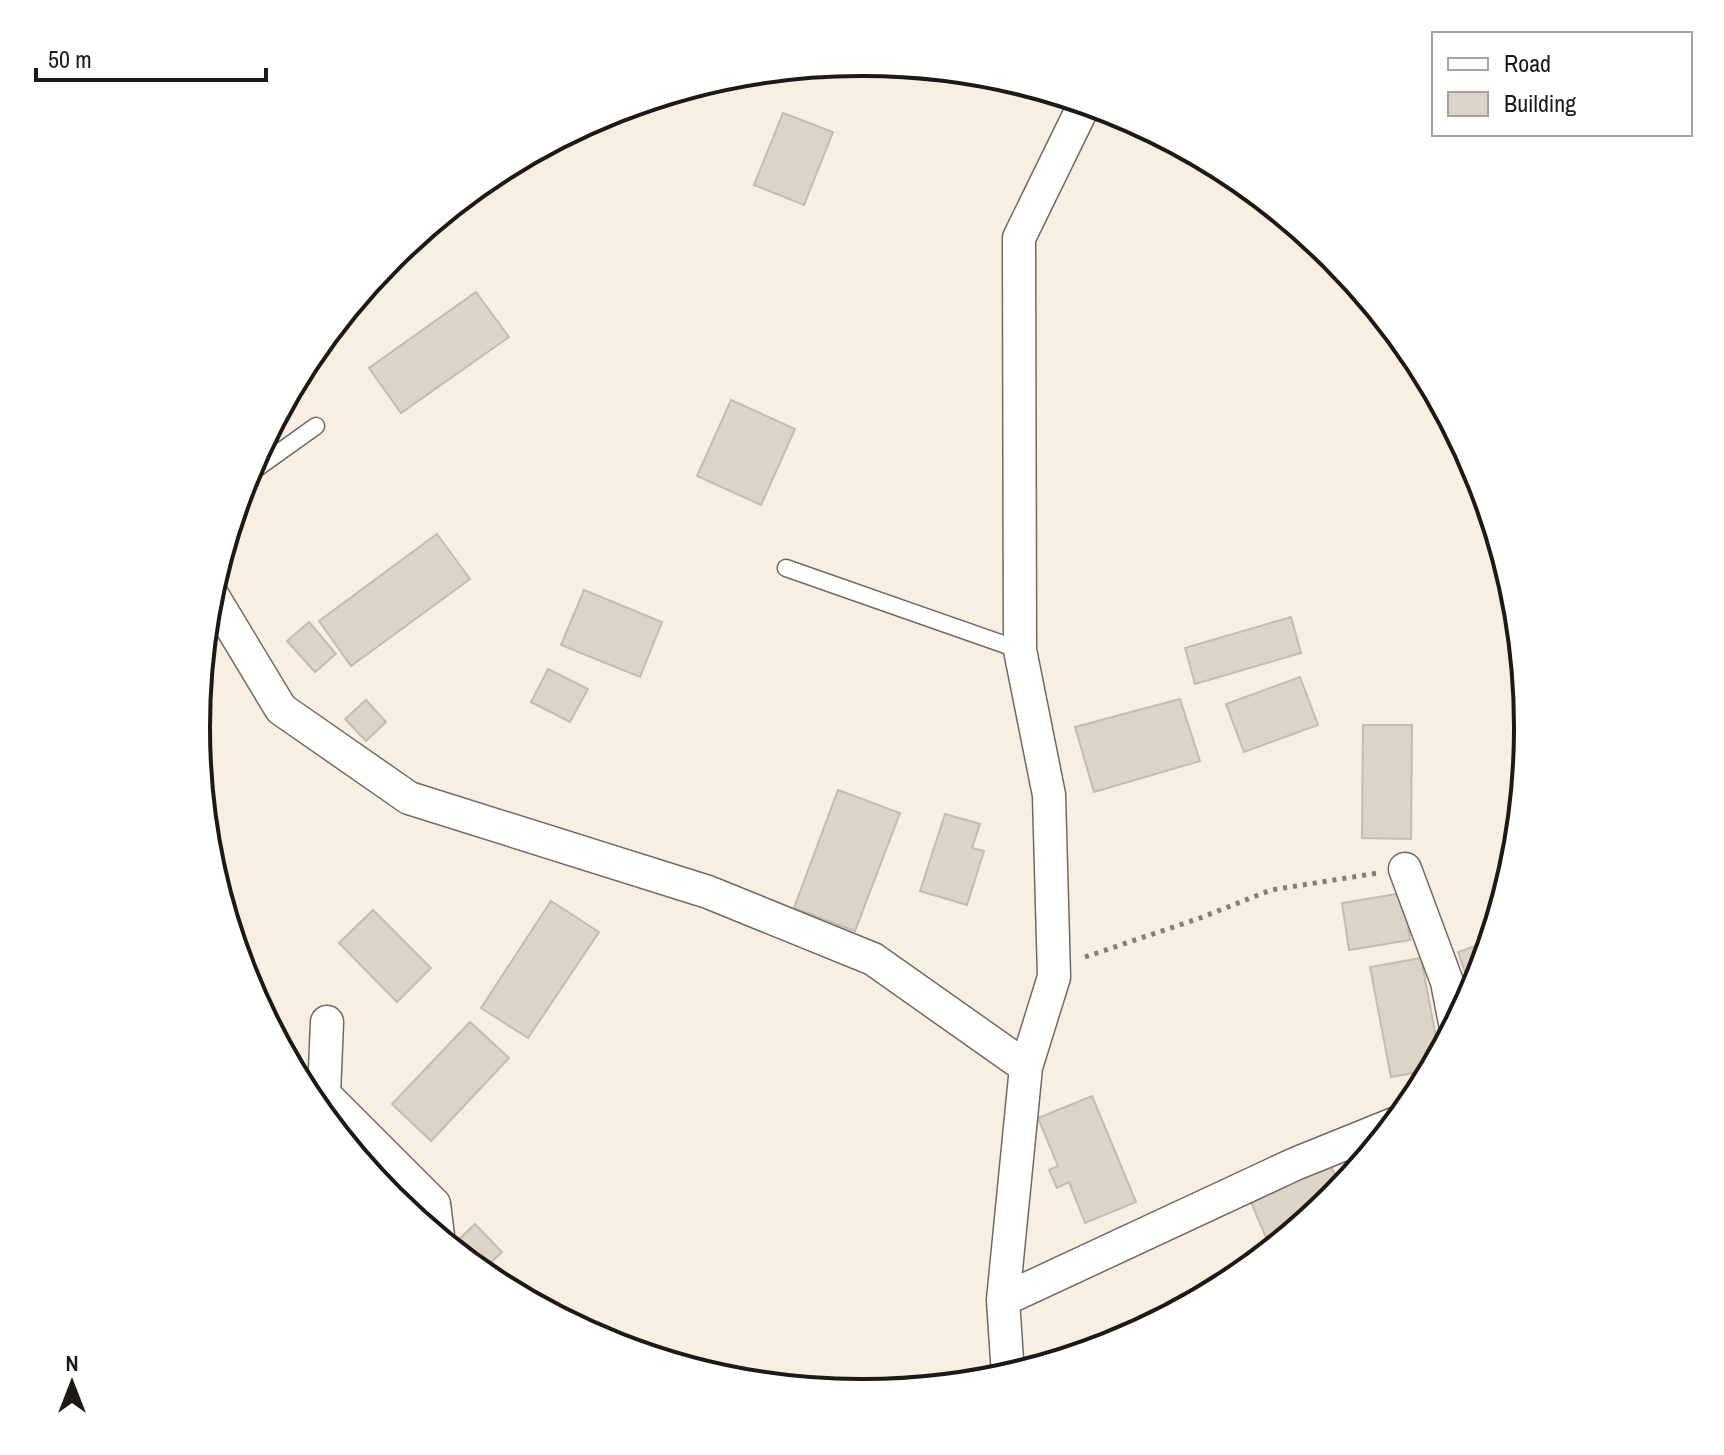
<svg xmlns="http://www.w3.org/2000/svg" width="1724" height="1455" viewBox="0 0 1724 1455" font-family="'Archivo Narrow',sans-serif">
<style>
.building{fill:#ddd4c8;stroke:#c4bcb0;stroke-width:2}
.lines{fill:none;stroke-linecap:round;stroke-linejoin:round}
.lane-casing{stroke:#726a60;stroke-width:19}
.street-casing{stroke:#726a60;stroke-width:35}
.path{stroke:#837e76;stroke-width:5;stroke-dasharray:4 6;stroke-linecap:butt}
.lane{stroke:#fff;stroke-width:16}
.street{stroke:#fff;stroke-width:32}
.rim{fill:none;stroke:#1d1a16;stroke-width:4}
</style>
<rect width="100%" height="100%" fill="#f7efe2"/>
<path class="building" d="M783 113 833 132 804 205 754 185Z
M476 292 509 337 401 413 369 368Z
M731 400 795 429 761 505 697 476Z
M437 534 470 579 351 666 319 621Z
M584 590 662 622 640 677 561 645Z
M1291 617 1301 653 1195 684 1185 648Z
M309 622 336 654 315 672 287 641Z
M548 669 588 689 570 722 531 702Z
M1300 677 1318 725 1244 752 1226 704Z
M1180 699 1200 761 1094 792 1075 727Z
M366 700 386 722 366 741 345 719Z
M1363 725H1412L1411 839 1362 838Z
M838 790 900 813 855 931 794 908Z
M945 814 980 824 972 848 984 851 967 905 920 891Z
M1403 893 1410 940 1349 950 1342 903Z
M551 901 599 932 528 1038 481 1008Z
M373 910 431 968 397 1002 339 943Z
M1489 941 1477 983 1472 992 1458 952Z
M1421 958 1439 1053 1430 1070 1391 1077 1370 967Z
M470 1022 509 1058 431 1141 392 1104Z
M1092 1096 1136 1202 1085 1223 1069 1182 1057 1188 1049 1170 1058 1166 1038 1118Z
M1374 1147 1355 1171 1349 1157Z
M1331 1166 1340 1188 1332 1198 1271 1249 1250 1200Z
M475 1224 502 1252 482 1271 455 1243Z"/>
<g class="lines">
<g class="lane-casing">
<path id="lane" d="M246 476 316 426
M786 568 1020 650"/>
</g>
<g class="street-casing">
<path id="street" d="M211 593 281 709 409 798 708 892 873 959 1026 1067
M1405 869 1447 982 1455 1023
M327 1022 324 1094 434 1204 438 1236
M1003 1300 1295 1164 1394 1124
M1008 1375 1003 1300 1026 1067 1054 977 1049 795 1020 650 1019 238 1085 103"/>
</g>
<path class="path" d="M1085 957 1200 918 1271 890 1378 873"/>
<use href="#lane" class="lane"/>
<use href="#street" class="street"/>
</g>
<path d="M0 0H1724V1455H0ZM861 76H863A651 651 0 0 1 1514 727V728A651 651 0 0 1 863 1379H861A651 651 0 0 1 210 728V727A651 651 0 0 1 861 76Z" fill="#fff" fill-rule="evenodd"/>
<path class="rim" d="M861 76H863A651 651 0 0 1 1514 727V728A651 651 0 0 1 863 1379H861A651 651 0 0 1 210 728V727A651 651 0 0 1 861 76Z"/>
<rect x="1432" y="32" width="260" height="104" fill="#ffffff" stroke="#a5a3a2" stroke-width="2"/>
<rect x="1448" y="58" width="40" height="12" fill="#ffffff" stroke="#a5a3a2" stroke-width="2"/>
<text x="1504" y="72" font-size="24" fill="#1d1a16">Road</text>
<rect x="1448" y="92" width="40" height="24" fill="#ddd4c8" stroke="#a5a3a2" stroke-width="2"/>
<text x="1504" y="112" font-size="24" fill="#1d1a16">Building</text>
<g transform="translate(72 1383)" stroke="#ffffff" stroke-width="6" paint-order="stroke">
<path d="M0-6L14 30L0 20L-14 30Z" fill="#1d1a16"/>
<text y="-12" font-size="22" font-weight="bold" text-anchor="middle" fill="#1d1a16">N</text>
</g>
<path d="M36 68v12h230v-12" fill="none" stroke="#1d1a16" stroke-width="4"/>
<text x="48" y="68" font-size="24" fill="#1d1a16" stroke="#ffffff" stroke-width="6" paint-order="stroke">50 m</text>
</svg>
